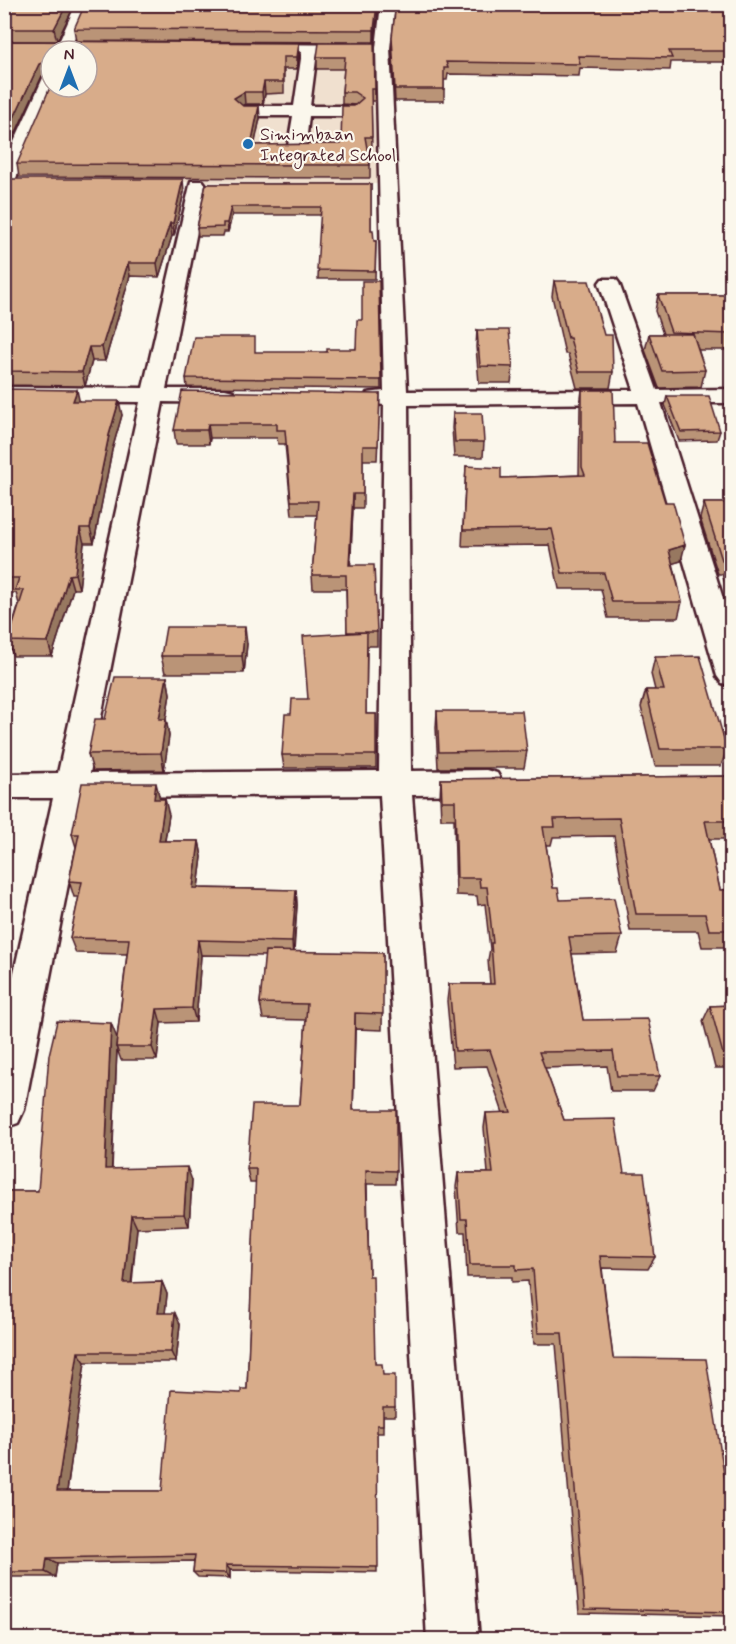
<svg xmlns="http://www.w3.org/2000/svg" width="736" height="1644" viewBox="0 0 736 1644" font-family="Mynerve,sans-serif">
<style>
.built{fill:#f0e0cf}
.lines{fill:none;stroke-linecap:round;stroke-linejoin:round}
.minor-casing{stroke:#4a1f2b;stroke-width:5}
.minor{fill:#fbf7ec;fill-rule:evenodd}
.wall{fill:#ba9477;stroke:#4a1f2b;stroke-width:1.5;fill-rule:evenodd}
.shaded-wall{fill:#977861;stroke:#4a1f2b;stroke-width:1.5}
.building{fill:#d8ac8a;stroke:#4a1f2b;stroke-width:1.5}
.poi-dot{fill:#1f6fb2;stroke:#fbf7ec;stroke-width:2}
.labels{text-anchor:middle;stroke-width:4.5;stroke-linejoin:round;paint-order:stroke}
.far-poi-label{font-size:18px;fill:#4a1f2b;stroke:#fbf7ec;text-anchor:start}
</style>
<rect width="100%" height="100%" fill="#fbf7ec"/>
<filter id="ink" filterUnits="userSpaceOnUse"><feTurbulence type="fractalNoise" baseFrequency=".0167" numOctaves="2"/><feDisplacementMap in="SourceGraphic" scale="12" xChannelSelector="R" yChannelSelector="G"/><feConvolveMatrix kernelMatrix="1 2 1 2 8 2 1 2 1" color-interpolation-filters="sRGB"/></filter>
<g filter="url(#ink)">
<path class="built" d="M146 50H379L383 184 101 181Z"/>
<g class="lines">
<g class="minor-casing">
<path id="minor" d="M76 4H90L69 51H55Z
M381 4H395L390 48 407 391 634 390 599 283 602 279H616L619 283 657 390 732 389V403H661L732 627V686L722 683 717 676 638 403 408 405 411 771 486 770 497 773 502 782 497 791 486 794 412 795 479 1640H427L380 795 85 797 24 1110 18 1123 4 1128V1017L53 798H4V774L58 773 140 402 4 401V387L143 388 191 181H203L206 185 166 389H225L233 391 236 396 233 401 225 403 163 402 90 773 379 771 384 405 367 403 364 398 367 393 384 391 376 48Z
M253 44 368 45 370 48 363 52H317L310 106H353L361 111 353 116H309L305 152 302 156H290L287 152 293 116H245L237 111 245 106H294L302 52 248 51 246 48Z
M51 73V87H55L13 185 10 189 4 190V164L43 78Z"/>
</g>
<use href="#minor" class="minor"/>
</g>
<path class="wall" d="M4 4H75L57 41H4Z
M379 4 374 42 76 41 74 29Z
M452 6 732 13V62H671L670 70 580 68 579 76 448 74 447 80H444V101H395L392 37Z
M4 41 299 54 297 69H284V93L265 94 263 104H245L242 105 260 118 254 145 341 144 355 105 342 104V92L344 69H317V57L374 43 375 101H371L372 149H367L370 165V178L19 177 17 164 87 87 51 72 42 76Z
M4 179 184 192 174 236H172L159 277 130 276 105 361H92L85 386 4 385Z
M206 184H371V230L374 241H376L375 279H318L321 215H232L228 232H224L223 236H198L197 228Z
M379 281 381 389 187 387 186 378 327 352 356 349 362 320Z
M554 281 613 372 610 388H577L568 354H565L552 296Z
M658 295H732V350H698L705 370 701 387 659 388 645 350 649 334H663L655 311Z
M477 330 513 367 511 383H479L476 347Z
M4 389 79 401 122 415 112 450 94 543H84L79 589H73L52 656H13L8 641 19 604 16 593H4Z
M582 390 615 443 681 561 673 563 682 602 678 618H608L601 589H559L550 545 462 546 466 466 501 478 579 475 580 406Z
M380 394 377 460H363V508H353L350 565 377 632V646H367L366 714H376V768H284L282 755 291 714 308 699 347 634 346 589H313L312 575 317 515H292L285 444H278L277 438H210L209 444H176L174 430Z
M667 396 720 431 717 440 679 441 665 405Z
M453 413 484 442 483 457H454L452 428Z
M704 503H732V606L722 574H718L700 518Z
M247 644 244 673H165L161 656Z
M655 657 727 749 721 766H655L641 707 646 690H655L651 674Z
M167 677 170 694 166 719 169 736 164 770 93 771 88 754 105 719Z
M437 711 527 751 524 768H438L436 728Z
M732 776V839H709L720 890H732V947H702L698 931H630L614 836 553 837 551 845H546L553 888 560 900 622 936 617 953 572 954 583 1020 660 1076 653 1091H611L607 1066 545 1068 564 1120 624 1173 655 1257 648 1269 602 1268 613 1358 732 1524V1616L579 1613 556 1344H534L528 1281 512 1282V1277H467L465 1232H459L456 1187 458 1173H488L484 1128 486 1113H503L487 1066 453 1067 447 1001 449 984H490L488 960 490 949 485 904 478 905 477 896 456 895 454 819H441L440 797 441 779Z
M160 799 169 815 165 841H199L202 857 198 888 296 890 297 905 294 952 383 953 382 1030 355 1029 353 1110 396 1171 395 1184H367L369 1276 375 1364 383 1375 395 1407V1416H383V1433H377V1572L230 1570V1578L198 1577 193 1572 194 1561 57 1563 55 1577H4V1191H38L117 1038 127 954 76 953 70 938 79 897H74L69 881 76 847 72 834ZM201 955 265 956 260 1003 263 1019 306 1020 300 1105 247 1169 250 1183H256L247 1389 241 1393 162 1491H67L85 1362H176L180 1324 165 1313 167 1294 162 1282 132 1283 137 1228 189 1226 192 1180 112 1169 117 1049 121 1060H157L161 1023 196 1022Z
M732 1005V1068H715L703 1021 710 1006Z"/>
<path class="shaded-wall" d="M67 4H75L57 41 54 29Z
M377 4H379L374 42V30Z
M299 43V54L297 69V57Z
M50 60 51 72 42 76 4 158V139L39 64Z
M264 82 265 94 263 104 262 92Z
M244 92 245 104 235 110 234 98Z
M259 106 260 118 252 157 251 145Z
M183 179 184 192 174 236 173 223Z
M231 207 232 215 228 232 227 223Z
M170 223 172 236 159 277 157 263Z
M128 263 130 276 105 361 102 347Z
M89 347 92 361 85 386 82 372Z
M77 390 80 404 73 401Z
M119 401 122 415 112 450 94 543 90 528 109 435Z
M208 424 210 438 209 444 207 430Z
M353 494V508L350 579 349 565Z
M80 528 84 543 79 589 75 574Z
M685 545 681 561 665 566 669 550Z
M69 575 73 589 52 656 48 642Z
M245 627 247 644 244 673 242 656Z
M167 677 170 694 163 736 159 719Z
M166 719 169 736 164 770 161 753Z
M156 783 160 799 157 815 154 799Z
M165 799 169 815 162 857 159 841Z
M199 841 202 857 196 903 193 888Z
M296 890 297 905 293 957 292 942Z
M198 940 201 955 196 1022 192 1008Z
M157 1009 161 1023 157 1060 152 1047Z
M355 1013V1029L353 1124V1110Z
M111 1023 117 1038 116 1047 117 1049 111 1182 105 1169Z
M187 1167 192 1180 189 1226 184 1214Z
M131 1215 137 1228 130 1294 124 1283Z
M162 1282 167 1294 164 1324 158 1313Z
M175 1313 180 1324 176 1362 171 1352Z
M78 1352 85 1362 66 1498 57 1491Z
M47 1558 57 1563 55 1577 45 1572Z
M226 1565 230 1570V1578L226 1573Z"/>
<path class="building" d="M4 4H67L54 29H4Z
M85 4H377L374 30 74 29Z
M396 4H452V6L466 4H537L539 9H576L580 4H726L732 13V51H669L672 58 578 56 580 64 446 62 448 68H444V89H395L392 37Z
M4 41 299 43 297 57H283V82H264L262 92H244L234 98 243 106H259L251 145 341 144 342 106H354L363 98 354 92H342L345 57H317L319 43H374L375 89H371L372 137H365L370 165 17 164 51 85V87H87V51H51V73L50 60 39 64 4 139Z
M4 179H183L173 223H170L157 263H128L102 347H89L82 372 4 371Z
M206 184H371V230H373L374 241H376L375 271 317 270 321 207H231L227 223H223V227L197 228Z
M362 281H379L381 380 186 378 194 337H255V352H327V349H356L357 320H362Z
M554 281H589L604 335H612L613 372H579L570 338H568Z
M658 295H732V334L671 332Z
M477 330H509L513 367 480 366Z
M649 334H693L705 370 662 371Z
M4 389 77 390 73 401H119L109 435 90 528H80L75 574 69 575 48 642 8 641 24 590H15L19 578H4Z
M582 390H613L615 443H647L665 502H673L685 545 669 550 682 602H612L604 573H562L552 529 463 530 466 466 501 468V478L585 475 582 467Z
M182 391 380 394 378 446H363V494H353L349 565H374L377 632H347L346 575H312L318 501H291L285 430H277V424H208L207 430H174Z
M667 396H709L720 431 681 432Z
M453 413H482L484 442H455Z
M704 503H732V576L727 560H722Z
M166 627H245L242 656H161Z
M367 632 366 714H376V755H282L285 714H291L292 699H308L303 636Z
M700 656 727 749H660L646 690H664L655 657Z
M115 677H167L159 719H166L161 753 88 754 95 719H105Z
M437 711H522L527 751 439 752Z
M732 776V821H705L720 890H732V930H709L705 914H636L619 818 554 819 555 827H543L553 888H558L560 900 614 898 622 936 569 937 583 1020 648 1019 660 1076H617L613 1051 539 1052 564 1120 615 1119 624 1173H644L655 1257 600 1256 613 1358 706 1359 732 1524V1612L585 1609 562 1333H538L533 1269 516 1270V1265H470L467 1219H461L458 1173H493L486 1113 511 1112 490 1050 455 1051 449 984H494L491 943H493L487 887H480L479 878H457L455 801H442L441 779Z
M82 783H156L154 799H165L159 841H199L193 888 296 890 292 942 198 940 192 1008 157 1009 152 1047H116L129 939 70 938 82 882 69 881 79 834H72Z
M265 951 383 953V1014L355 1013 353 1110H396V1171L366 1170 369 1276H373L375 1364H382L383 1375H395V1407H383V1425H377L378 1567 226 1565V1573L193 1572 195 1555 47 1558 45 1572H4V1191H38L49 1055 57 1021 111 1023 105 1169 187 1167 184 1214 131 1215 124 1283 162 1282 158 1313H175L171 1352H78L57 1491H162L171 1390 241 1393V1389H247L256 1169H247L252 1105H300L307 1004 260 1003Z
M732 1005V1053L723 1054 710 1006Z"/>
</g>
<circle class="poi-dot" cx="248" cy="144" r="6"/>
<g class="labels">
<g class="far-poi-label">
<text x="260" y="140">Simimbaan<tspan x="260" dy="21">Integrated School</tspan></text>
</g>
</g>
<rect width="736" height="1644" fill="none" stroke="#fbf7ec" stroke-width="24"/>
<rect x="12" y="12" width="712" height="1620" fill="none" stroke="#4a1f2b" stroke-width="2" filter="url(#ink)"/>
<g transform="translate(69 69)"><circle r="28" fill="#fbf7ec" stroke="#b4a19f" stroke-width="1.5"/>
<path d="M0-4.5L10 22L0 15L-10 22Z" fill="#1f6fb2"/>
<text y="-9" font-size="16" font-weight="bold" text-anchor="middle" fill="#4a1f2b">N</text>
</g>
</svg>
